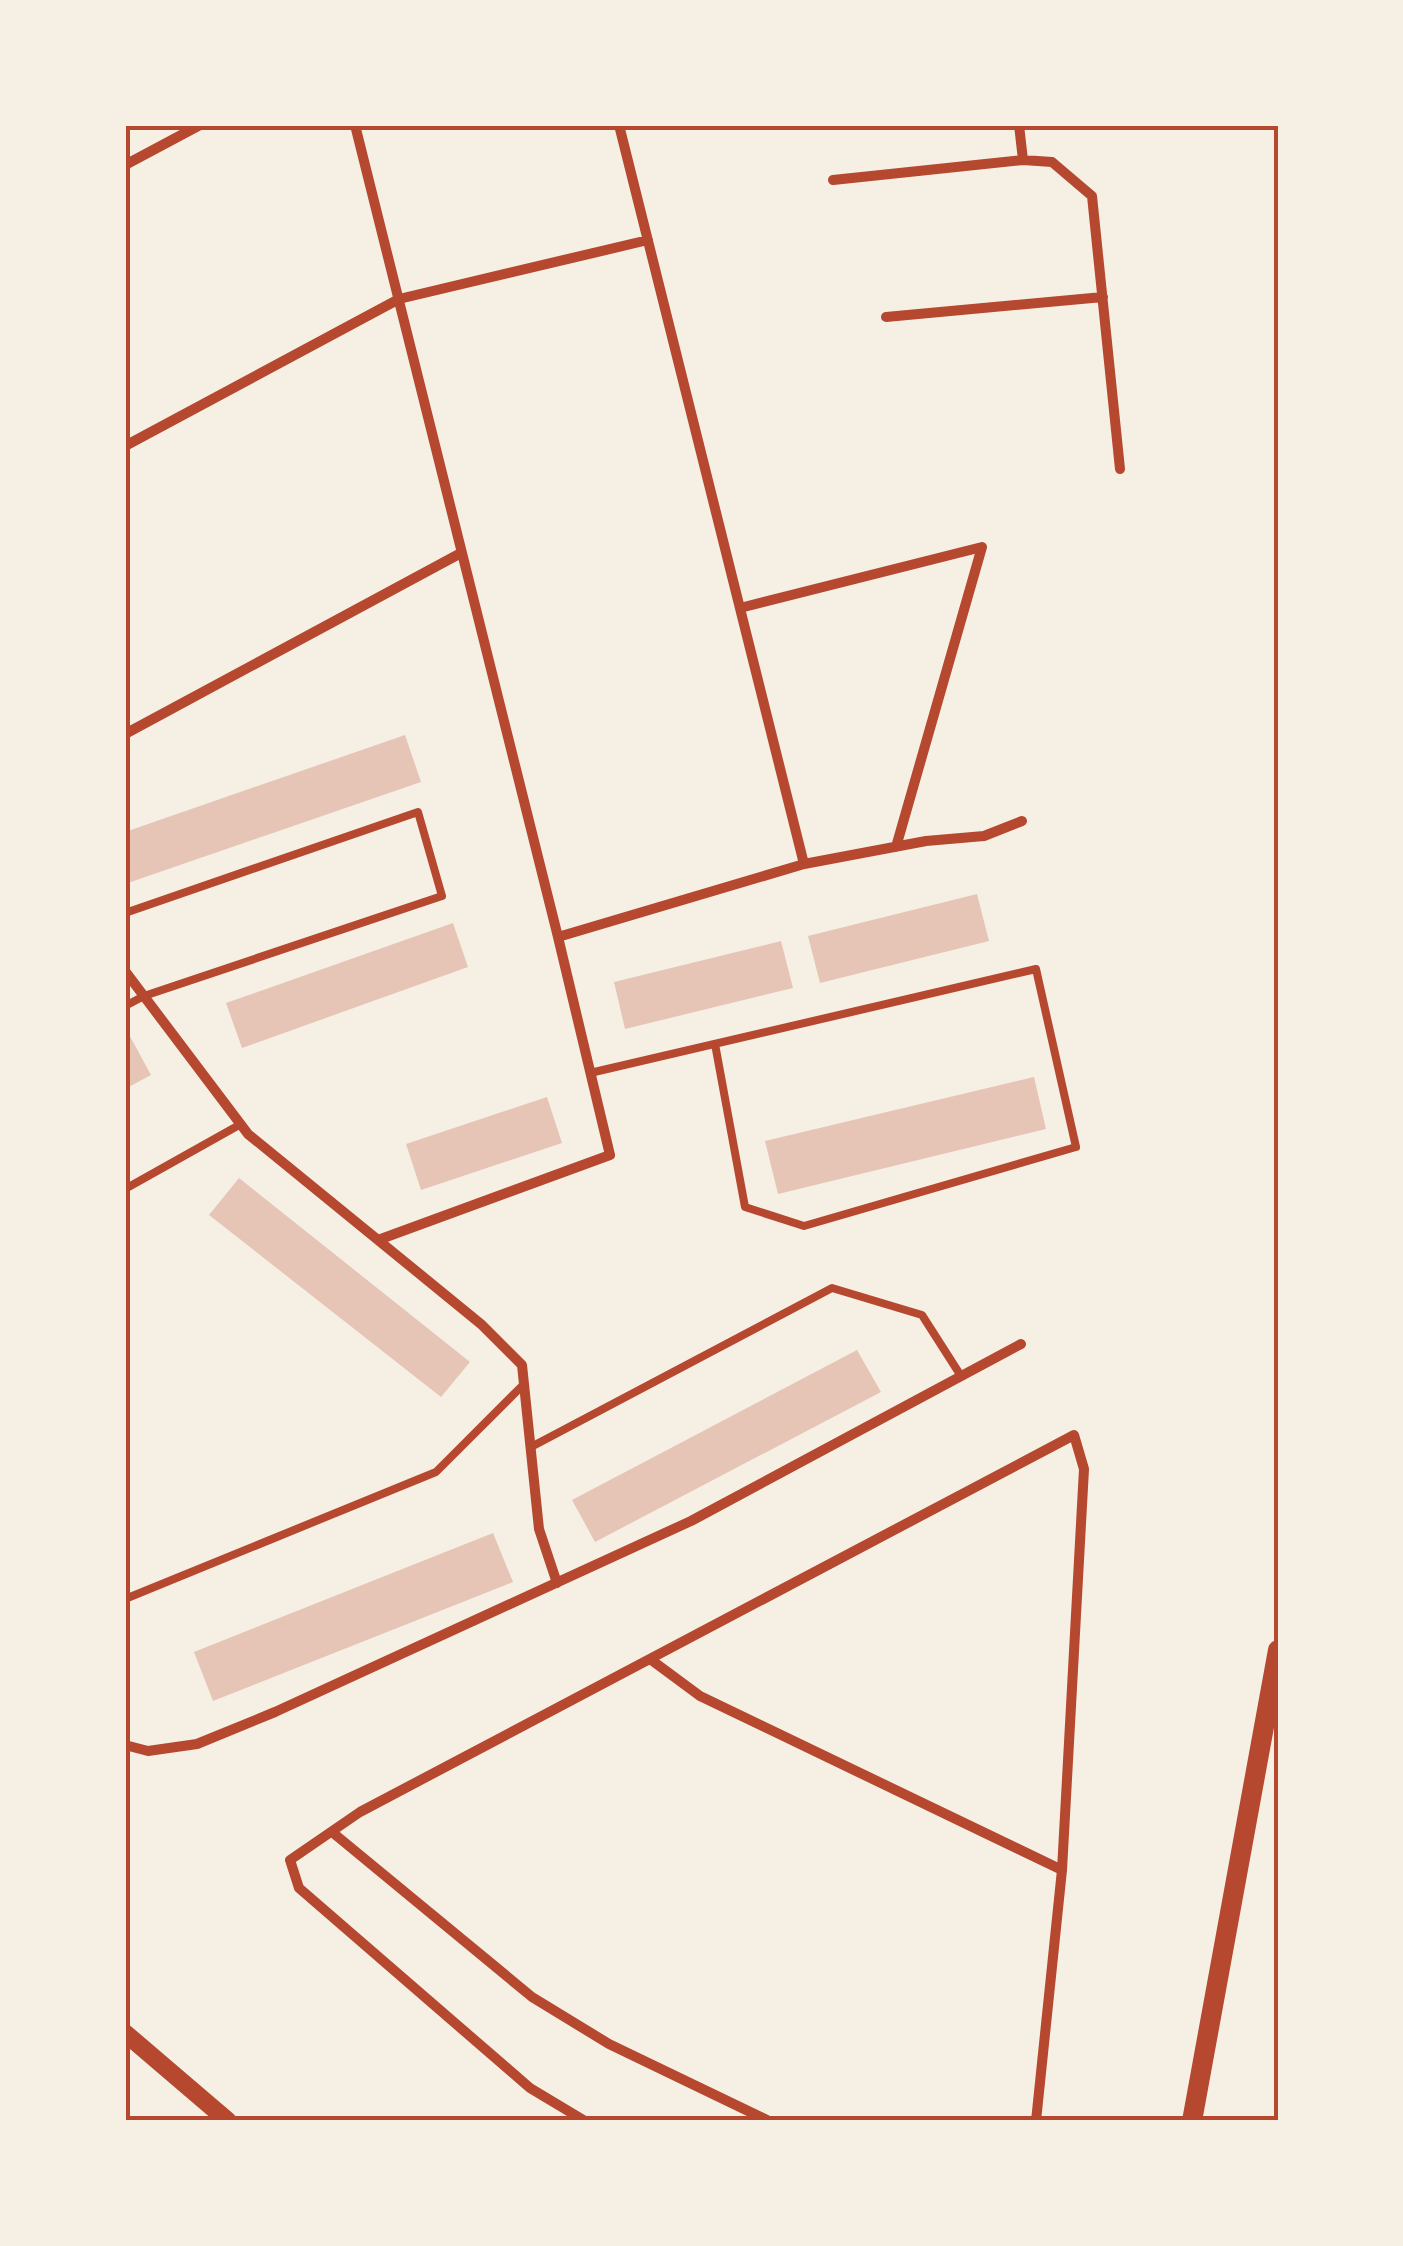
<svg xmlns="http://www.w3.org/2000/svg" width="1403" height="2246" viewBox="0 0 1403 2246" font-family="Cabin,sans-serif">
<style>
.building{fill:#e6c5b7}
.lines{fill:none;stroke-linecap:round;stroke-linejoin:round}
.service{stroke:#b5482f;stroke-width:8}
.minor{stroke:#b5482f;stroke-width:10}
.tertiary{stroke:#b5482f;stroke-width:18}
.secondary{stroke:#b5482f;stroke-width:20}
.neatline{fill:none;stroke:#b5482f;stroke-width:4}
</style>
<rect width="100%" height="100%" fill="#f6efe4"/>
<path class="building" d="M405 735 421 782 125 884V832Z
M977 894 989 941 820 983 808 936Z
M453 923 468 967 242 1048 226 1003Z
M781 941 793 988 625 1029 614 982Z
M125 1027 151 1075 125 1089Z
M1034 1077 1046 1129 778 1194 765 1141Z
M547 1097 562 1143 421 1190 406 1144Z
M239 1178 470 1362 441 1397 209 1215Z
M857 1350 881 1392 595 1542 572 1500Z
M493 1533 513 1582 213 1701 194 1652Z"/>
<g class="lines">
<path class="service" d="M125 913 418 812 442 896 144 996 125 1006
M590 1073 1036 969 1076 1147 804 1226 745 1207 715 1044
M125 1189 241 1124
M531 1447 832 1288 922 1315 961 1376
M125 1599 436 1472 524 1384"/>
<path class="minor" d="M355 125 558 937 804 864 926 841 984 836 1022 821
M619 125 804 864
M1019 125 1023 160
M125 165 200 125
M833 180 1023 160 1052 162 1092 196 1120 469
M886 317 1103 297
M125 446 399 299 648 240
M740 608 982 547 896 847
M125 734 461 553
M125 971 248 1134 481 1324 522 1365 539 1529 557 1583
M378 1240 610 1155 558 937
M650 1659 700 1696 1062 1870
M125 1745 148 1751 197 1744 275 1712 691 1521 1021 1344
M332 1832 532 1997 609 2044 769 2121
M585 2121 530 2088 299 1888 290 1860 360 1812 1074 1435 1084 1469 1062 1870 1036 2121"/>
<path class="tertiary" d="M125 2033 228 2121"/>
<path class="secondary" d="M1192 2121 1278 1650"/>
</g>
<rect width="1403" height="2246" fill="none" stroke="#f6efe4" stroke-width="255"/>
<rect x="128" y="128" width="1148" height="1990" class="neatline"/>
</svg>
